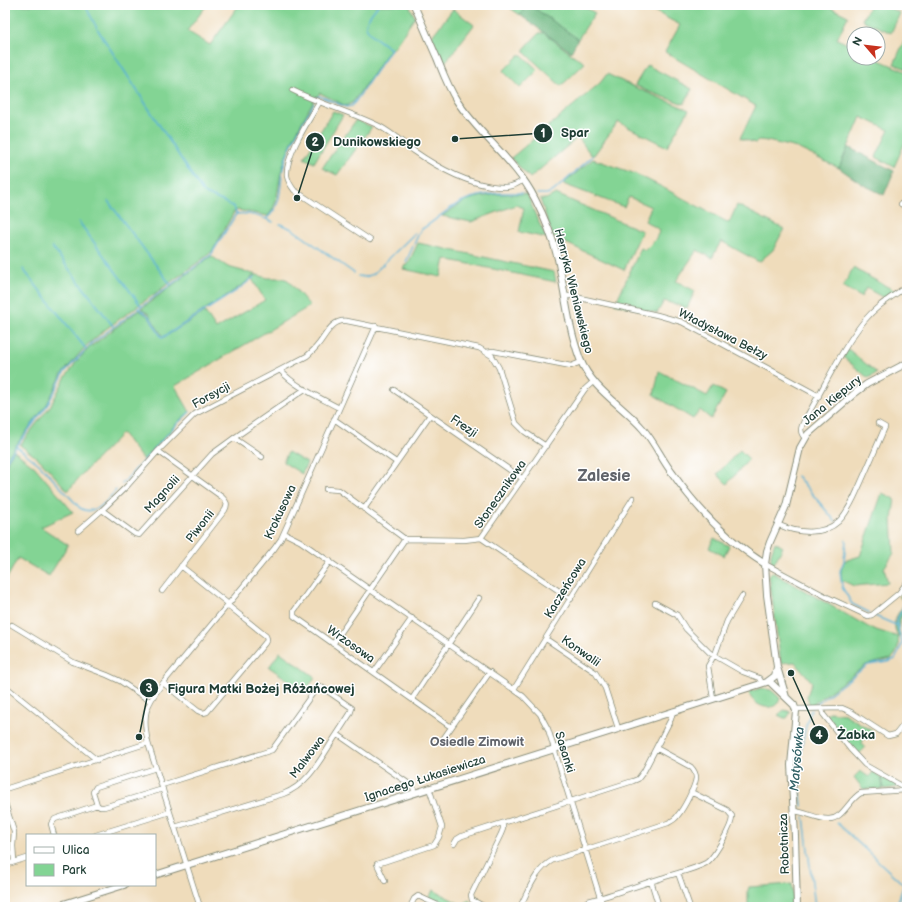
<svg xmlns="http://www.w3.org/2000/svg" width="912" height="912" viewBox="0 0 912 912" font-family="'Balsamiq Sans',sans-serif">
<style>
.green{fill:#83d494;stroke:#518864}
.forest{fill:#6ab67e;stroke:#447a59}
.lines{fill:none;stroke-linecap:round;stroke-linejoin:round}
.stream{stroke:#57b1d5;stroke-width:1.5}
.minor-casing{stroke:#878c78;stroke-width:6}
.tertiary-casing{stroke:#878c78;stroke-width:8}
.minor{stroke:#fff;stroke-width:4.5}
.tertiary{stroke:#fff;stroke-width:6}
.labels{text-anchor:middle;stroke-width:3;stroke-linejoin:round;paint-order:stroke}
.street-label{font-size:12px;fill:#1f3d34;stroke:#fff}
.neighbourhood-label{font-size:13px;font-weight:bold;fill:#61646b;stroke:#fff}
.water-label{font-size:13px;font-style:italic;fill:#306064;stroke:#fff}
.district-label{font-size:16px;font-weight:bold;fill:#61646b;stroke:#fff}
.leader{fill:none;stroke:#1f3d34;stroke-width:1.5}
.callout-dot{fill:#1f3d34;stroke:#fff;stroke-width:1.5}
.mark-label{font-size:12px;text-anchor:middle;font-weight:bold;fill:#fff}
.callout-label{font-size:13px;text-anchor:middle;font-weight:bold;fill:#1f3d34;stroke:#fff;stroke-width:3;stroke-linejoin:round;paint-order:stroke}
</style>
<rect width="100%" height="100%" fill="#fff"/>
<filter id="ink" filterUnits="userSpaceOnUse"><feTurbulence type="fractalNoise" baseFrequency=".025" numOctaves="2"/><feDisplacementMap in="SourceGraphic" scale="8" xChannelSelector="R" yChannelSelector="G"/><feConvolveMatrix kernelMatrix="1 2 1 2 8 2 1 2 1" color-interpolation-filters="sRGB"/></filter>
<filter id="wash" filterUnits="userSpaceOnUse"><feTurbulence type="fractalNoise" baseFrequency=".012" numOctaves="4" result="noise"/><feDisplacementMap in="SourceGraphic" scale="16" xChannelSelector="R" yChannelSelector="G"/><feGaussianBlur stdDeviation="0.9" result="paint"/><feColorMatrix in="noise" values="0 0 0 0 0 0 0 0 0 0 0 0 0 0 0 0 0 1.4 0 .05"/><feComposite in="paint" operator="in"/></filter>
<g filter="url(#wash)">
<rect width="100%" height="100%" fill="#efdcbb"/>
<path class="green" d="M5 5H207L187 31 210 45 239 5H409L415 17 393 49 391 48 353 102 346 106 320 93 315 98C303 120 290 142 283 166 277 183 280 203 268 216L238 210 234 212 213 250 208 255 106 329 87 345 62 374 47 404 5 460Z
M506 5H526L520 15Z
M530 5H581L595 13 578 39Z
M643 5H825L848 16 837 39 854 47V58H874L907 72V138L894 167 876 157 889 130 861 117 839 168 797 148 767 141 760 140 755 143 740 138 756 106 665 52 680 25Z
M870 5H883L900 13 891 33 862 20Z
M453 9 474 25 443 65 432 36Z
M539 33H544L570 53 585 63 561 86 524 52V49Z
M904 41 907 43V69L894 64Z
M519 55H522L538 70 520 88 503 71Z
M647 65 692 89 684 104 647 91 635 85Z
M607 74 641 90 689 110 667 147 618 122 594 155H591L578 137 530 178 511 158 600 83Z
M333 111 343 115 314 163 304 158Z
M356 120 372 127 337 175 322 168Z
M593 159 636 174 662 187 729 223 737 205 784 229 773 250 759 262 721 241 712 258 697 250 676 281 695 291 687 308 664 301 657 313 615 304 641 248 645 250 655 240 660 230 645 221 651 207 629 197 624 207 563 184Z
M498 194H527L537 219 547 238 519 232 524 208 516 205 471 222 442 216 465 201 474 198Z
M556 194 642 231 624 270 553 237 540 199H546Z
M418 243 554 272 556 282 445 259 441 277 403 269 405 265 407 266Z
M211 256 228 267 268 278H283L288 280 310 306 175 386 190 412 180 420 143 460 122 433 83 473 68 491 40 460 20 445 51 405 65 378 77 361 90 347 139 310 148 316 162 338H163L205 312 216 329 265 300 252 279 255 276H253L244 284 163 337 149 314 141 309Z
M853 268 897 292 886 299 866 288 861 297 843 287Z
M848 349 877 373 868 378 843 357Z
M659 371 707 396 713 386 726 393 711 419 700 410 693 419 654 395Z
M740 450 749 459 727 484 717 474Z
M14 451 34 466 73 512 41 527 68 545 49 576 18 558 5 582V469L8 460Z
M288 452 307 463 302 474 283 462Z
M882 493 895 499 892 519 894 553 884 568 888 583 854 586 841 580V570L844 561 860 556Z
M714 538 729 546 724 556 709 548Z
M775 542 783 547 773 565 771 562V554Z
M772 572 870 628 898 637C899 646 898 653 891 659L866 665 810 706 807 696 812 682 795 662 781 663 769 575Z
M280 652 315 677 305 692 269 667Z
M761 688 771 690 780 698C776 715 751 706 749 692Z
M784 710 791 712 787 718H784L778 715Z
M829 712 845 714 872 731 861 743 865 748 858 755 827 716Z
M860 771 869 777 873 772 881 777 883 789H863L854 777Z
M882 777 899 786V787L884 789Z
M792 884 793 907H748V890L749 887Z
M433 890 462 905 469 900 471 903 469 907H445L429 899Z"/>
<path class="forest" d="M526 5H530L578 39 571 52 520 15Z
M848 147 894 171 884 195 862 184 839 168Z
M907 586C907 592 908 600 907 606 903 618 895 621 901 636L898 637C891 621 896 617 905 603L899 596Z"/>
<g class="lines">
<path class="stream" d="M85 5 98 30 202 191 206 194 222 201 234 207 236 213
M317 98 319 96 346 107 351 106 355 102 391 49C385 45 366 33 366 25 366 18 375 10 378 5
M537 194H547L555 190 593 156
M108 201 170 284
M267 218C281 207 280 189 282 173 287 148 302 125 314 103
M79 222 141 306
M280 224 292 229 354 273
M52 247 113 326
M406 262 419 233 422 229C436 220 448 208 463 201 481 193 503 192 522 193
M23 269 86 349
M358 276 365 277 373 274 415 233
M138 308 149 316 162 338 239 289 254 277
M17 447 39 464 80 508C95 517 107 501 116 490
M5 464 7 459 48 404 64 373 75 361 92 343 211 255 236 214C247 212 263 217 273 222
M797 476 835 521
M122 484 178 423 190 412
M846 540 844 561 840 571 842 587 852 604 870 613
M875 616 896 625
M812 707 868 665 888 662 895 659 899 652 902 643 896 621 907 600
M802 806C798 775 800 740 811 710
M804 817 815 907
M837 823 904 885 896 907"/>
</g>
</g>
<g filter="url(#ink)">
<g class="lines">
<g class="minor-casing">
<path id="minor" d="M292 90C320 104 351 112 379 126 392 133 402 142 414 151 437 167 464 182 491 186 503 188 513 188 523 180
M319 103C309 120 285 156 287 176 288 181 291 186 294 190L370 240
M901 204 907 207
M565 296H571L657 315 682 322 819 396
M486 352 493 351 566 365 571 366 581 362
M280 370C295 387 319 397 339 408
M394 390 523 479
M334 419 396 462
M234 438 262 457
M805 438C799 432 801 427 804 421 824 388 840 351 864 321 876 306 892 297 907 286
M158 451 222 497C227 502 228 504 225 510L162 591
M326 489 339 490 405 539 464 540 481 538 585 389 594 381
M364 509 430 415
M102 510 135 534 139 535 212 454 234 438 305 389
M779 525C797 533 823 536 839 521 848 512 853 500 858 489 867 469 876 448 885 427L878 423
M78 531 102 510 127 486 158 451 195 414 307 356C310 353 314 350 317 346 326 336 331 319 347 321L479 348 492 356 499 368 516 423 525 432 546 446
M284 533 300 541 523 696 540 714 548 729 603 907
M481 538 571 599
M330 561 294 611V616L451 727
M765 564 827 597 868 616 872 615 899 593 907 582
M655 603 677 615 686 629 710 653 743 672 759 678 762 683
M12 625 73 662 107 675 120 681 150 701
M546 639 595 672 605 688 618 728
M333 644 405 539
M374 672 412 618
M163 683 198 711 203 713 207 712 265 643 267 639 266 636 230 607 226 602 181 566
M5 686 97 760
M514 689 633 498
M713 698 708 666 716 652 727 621 742 596
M412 699 479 598
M795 709 842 708 851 712 888 736 896 734 907 720
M822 709 823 714 850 749 865 765 902 786 905 790
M441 742 490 672
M162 785 272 750 318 686H320L352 708 350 714 337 734
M5 789 148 743
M5 803 14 832 13 846 14 862
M97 805 93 792 96 787 156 768
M794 811C806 812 816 819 828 819 843 820 849 799 861 793L907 790
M175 827 283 794C309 785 322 756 337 734L405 781 413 787 415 793
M54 835 51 824 55 819 97 805 100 807H104L163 789
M96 835 170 812
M454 844 457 839 462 836 633 781 638 779 644 771 671 719 673 711
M5 865 27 858
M678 873 690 907
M385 881 377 864 434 845 439 837 442 827 429 788
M651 881 659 907
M200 907 148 743C142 715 145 706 163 683L274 549 281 539 376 326
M410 907 414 899 418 896 442 907
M485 907 472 900 471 895 501 834 503 829V823
M520 907C529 890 535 870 553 860L668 823C672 821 676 819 678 815 684 808 695 787 696 778 696 773 694 770 691 767L656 748
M579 907 588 901C613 895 638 885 662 878 676 873 693 870 706 863 714 858 733 825 732 816L727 810 691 792"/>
</g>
<g class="tertiary-casing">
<path id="tertiary" d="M414 5C422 23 429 40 437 58 443 73 448 87 457 101 480 136 516 161 535 199 545 218 553 239 558 259 565 292 568 327 580 359 592 389 623 406 643 429 655 443 662 460 673 474 698 510 728 541 765 564
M769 681 794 705 796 711 791 765 795 836 797 907
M786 697 777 667 767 595 765 564 767 551 770 542 786 506 800 448 808 434 855 393 867 384 907 363
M155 875 767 682 775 676 777 667
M54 907 124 885"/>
</g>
<use href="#minor" class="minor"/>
<use href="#tertiary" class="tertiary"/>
</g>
</g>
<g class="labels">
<g class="street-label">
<text transform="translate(574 291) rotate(76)" y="4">Henryka Wieniawskiego</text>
<text transform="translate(723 334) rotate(27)" y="4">Władysława Bełzy</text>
<text transform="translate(211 395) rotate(-29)" y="4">Forsycji</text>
<text transform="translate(832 400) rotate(-39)" y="4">Jana Kiepury</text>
<text transform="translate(464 426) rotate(34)" y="4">Frezji</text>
<text transform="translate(162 494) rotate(-48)" y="4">Magnolii</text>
<text transform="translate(500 494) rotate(-55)" y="4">Słonecznikowa</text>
<text transform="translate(280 512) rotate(-65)" y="4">Krokusowa</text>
<text transform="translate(200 526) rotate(-52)" y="4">Piwonii</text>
<text transform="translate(565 588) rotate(-58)" y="4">Kaczeńcowa</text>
<text transform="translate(351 644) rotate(35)" y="4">Wrzosowa</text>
<text transform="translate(581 651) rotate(35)" y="4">Konwalii</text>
<text transform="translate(565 752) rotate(73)" y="4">Sasanki</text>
<text transform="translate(307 757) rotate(-53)" y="4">Malwowa</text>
<text transform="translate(425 778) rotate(-18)" y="4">Ignacego Łukasiewicza</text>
<text transform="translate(784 844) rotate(-92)" y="4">Robotnicza</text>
</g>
<g class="neighbourhood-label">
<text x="477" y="746">Osiedle Zimowit</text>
</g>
<g class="water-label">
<text transform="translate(796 759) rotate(-85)" y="5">Matysówka</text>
</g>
<g class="district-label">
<text x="604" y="481">Zalesie</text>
</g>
</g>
<path class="leader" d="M455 139L543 133M297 198L315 142M139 737L149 688M791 673L819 735"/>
<g class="callout-dot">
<circle cx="455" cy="139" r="4"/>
<circle cx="297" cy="198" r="4"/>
<circle cx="139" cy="737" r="4"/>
<circle cx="791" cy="673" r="4"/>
<circle cx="543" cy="133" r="10"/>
<circle cx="315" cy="142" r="10"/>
<circle cx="149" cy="688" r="10"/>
<circle cx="819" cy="735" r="10"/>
</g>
<g class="mark-label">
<text x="543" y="137">1</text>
<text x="315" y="146">2</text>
<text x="149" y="692">3</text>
<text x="819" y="739">4</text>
</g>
<g class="callout-label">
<text x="575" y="137">Spar</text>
<text x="377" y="146">Dunikowskiego</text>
<text x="261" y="693">Figura Matki Bożej Różańcowej</text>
<text x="856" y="739">Żabka</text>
</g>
<rect width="912" height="912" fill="none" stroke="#fff" stroke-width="20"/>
<rect x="26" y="834" width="130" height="52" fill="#ffffff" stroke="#a5b1ae"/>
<rect x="34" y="847" width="20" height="6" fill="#ffffff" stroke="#a5b1ae"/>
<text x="62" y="854" font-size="12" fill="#1f3d34">Ulica</text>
<rect x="34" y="864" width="20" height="12" fill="#83d494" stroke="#a5b1ae"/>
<text x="62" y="874" font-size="12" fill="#1f3d34">Park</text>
<g transform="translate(866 46) rotate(298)"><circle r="19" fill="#ffffff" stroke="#a5b1ae"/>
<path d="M0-3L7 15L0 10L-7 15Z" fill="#c8321e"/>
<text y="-6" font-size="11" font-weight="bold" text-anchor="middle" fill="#1f3d34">N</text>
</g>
</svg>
